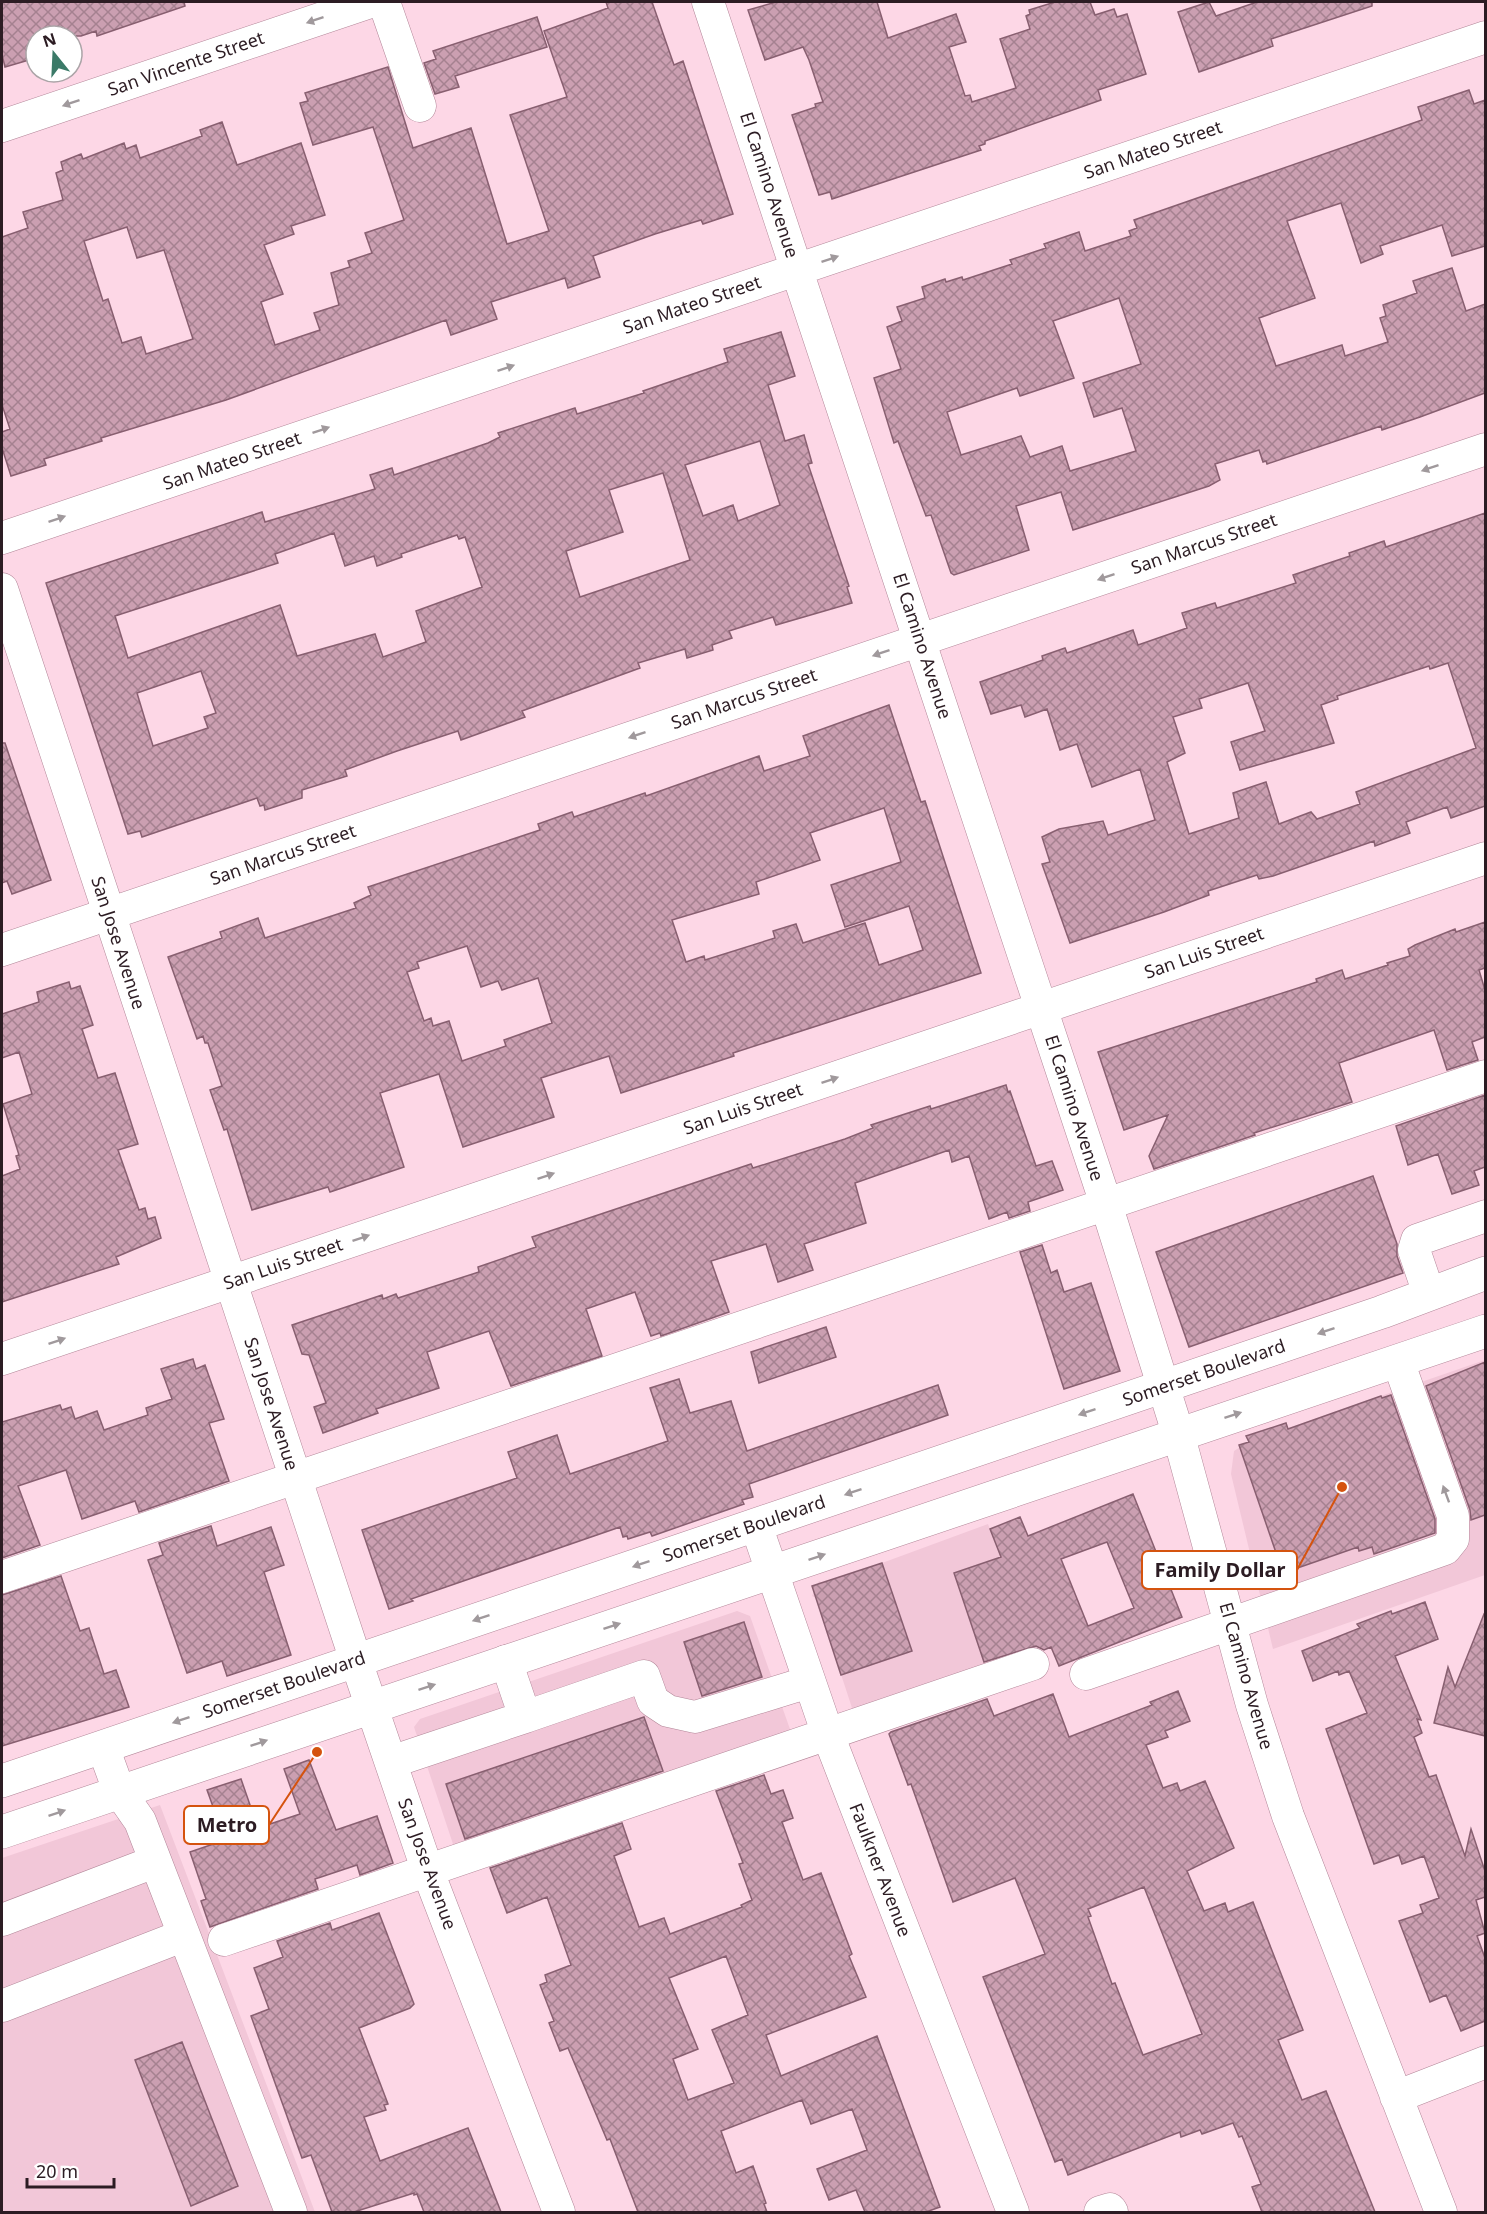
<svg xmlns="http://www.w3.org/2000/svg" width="1487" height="2214" viewBox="0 0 1487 2214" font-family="'Noto Sans',sans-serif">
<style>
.built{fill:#f2c7d8}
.building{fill:url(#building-cross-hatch);stroke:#885f70;stroke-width:1.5;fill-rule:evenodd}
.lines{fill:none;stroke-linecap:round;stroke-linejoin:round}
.minor-casing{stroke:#b28698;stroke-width:33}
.major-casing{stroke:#b28698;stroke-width:34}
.minor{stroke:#fff;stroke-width:32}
.major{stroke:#fff;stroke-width:33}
.oneway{fill:#a0999c}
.labels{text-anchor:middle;stroke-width:5;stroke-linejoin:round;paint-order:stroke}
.street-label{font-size:18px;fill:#2c1c23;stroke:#fff}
.leader{fill:none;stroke:#d5530e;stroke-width:2}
.callout-dot{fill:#d5530e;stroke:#fff;stroke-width:2}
.callout{fill:#fff;stroke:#d5530e;stroke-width:2}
.callout-label{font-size:20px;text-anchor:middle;font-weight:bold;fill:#2c1c23}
</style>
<defs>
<pattern id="building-cross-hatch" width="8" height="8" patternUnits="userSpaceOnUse" patternTransform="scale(1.5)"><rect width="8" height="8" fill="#cb9fb1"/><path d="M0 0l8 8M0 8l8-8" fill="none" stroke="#a58190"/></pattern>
</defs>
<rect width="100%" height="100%" fill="#fdd7e6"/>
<path class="built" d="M1485 1360V1575L1273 1649 1231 1474 1234 1451 1248 1442 1246 1436 1286 1423 1288 1428Z
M988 1524 1038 1652 854 1714 816 1598 812 1596 819 1581 822 1583 882 1563Z
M737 1611 750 1616 791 1732 455 1850 414 1727 420 1719Z
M160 1805 315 2212H2V1858Z"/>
<path class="building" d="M2 2H184L185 6 97 36 96 31 81 36H36V58L5 67 2 55Z
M606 2H652L674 65 683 61 733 214 703 224 701 220 655 234 593 256 600 277 568 288 565 278 491 302 497 319 451 335 446 320 226 400 101 438 102 441 44 459 46 465 11 476 2 448V432L10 429 2 405V237L28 228 23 212 63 200 56 173 63 170 61 162 81 154 83 159 124 143 126 149 136 145 140 158 202 136 200 130 222 122 237 165 301 143 325 215 291 226 294 234 264 245 283 294 261 302 275 345 320 330 314 313 339 305 331 273 350 267 348 261 372 253 365 233 404 220 373 127 313 145 300 103 308 101 305 93 388 67 413 148 471 128 507 244 549 231 510 115 567 97 544 31 608 8ZM127 227 137 258 164 250 193 339 146 354 141 337 122 343 108 299 103 301 84 241Z
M776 2H877L888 38 956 14 966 42 949 47 965 96 970 95 972 102 1016 88 1000 39 1030 29 1026 16 1030 14 1029 10 1055 2H1090L1095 15 1114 9 1117 17 1127 14 1146 74 1098 90 1101 100 985 141V144L979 146 981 150 832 199 830 192 819 195 792 115 816 107 815 104 823 102 809 60 803 47 765 60 748 10Z
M1209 2 1216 16 1257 2H1372V6L1271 39 1273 46 1199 72 1178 12Z
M537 17 547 47 455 76 459 87 435 94 424 63 436 59 433 51Z
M1469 90 1474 104 1485 100V246L1452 256 1442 225 1380 246 1383 254 1361 263 1341 203 1287 221 1315 298 1259 318 1276 366 1342 345 1345 356 1388 342 1380 318 1386 316 1383 305 1417 293 1413 281 1452 268 1466 311 1485 304V393L1420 417 1382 430 1381 426 1267 464 1266 461 1263 462 1259 450 1215 464 1220 480 1209 486 1073 530 1061 492 1016 506 1029 550 954 575 951 573 931 515 926 516 898 441 894 443 874 378 901 369 887 327 902 321 897 307 925 298 922 287 945 279 946 282 962 277 963 280 1012 264 1010 260 1046 248 1044 244 1079 232 1085 251 1131 236 1129 231 1137 228 1134 220 1422 120 1418 107ZM1119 298 1141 364 1083 383 1094 417 1122 408 1136 451 1070 471 1062 446 1030 457 1021 436 961 455 947 412 1017 388 1020 396 1074 378 1053 321Z
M781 332 795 376 768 385 785 441 804 435 812 463 808 464 849 586 847 587 852 603 776 625 773 617 729 631 732 638 712 645 713 650 687 658 685 649 638 663 640 668 522 711 525 717 461 740 458 731 397 751 345 770 347 776 302 790V798L265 810 264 805 260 806 257 798 142 837 140 831 128 834 46 583 262 512 265 522 375 489 370 475 392 468 394 475 488 443 500 437 498 433 575 408 577 414 644 393 643 391 728 362 724 349ZM760 441 780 505 738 521 733 505 703 516 685 465ZM663 473 690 560 580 597 566 551 623 532 609 490ZM334 533 345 566 374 556 377 566 402 557 401 554 457 535 459 539 465 537 482 587 416 611 426 642 383 657 375 634 297 656 280 605 128 658 115 616 278 563 275 554ZM201 671 216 713 204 717 208 728 153 746 137 693Z
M1485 513V806L1451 818 1447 807 1406 822 1410 833 1375 846 1374 841 1273 876 1259 879 1257 875 1208 891 1209 895 1164 912 1070 943 1042 864 1050 862 1042 837 1059 829 1103 821 1108 835 1155 820 1140 769 1092 787 1077 744 1060 750 1047 709 1025 717 1021 705 991 714 980 682 1043 660 1042 656 1065 648 1067 653 1133 630 1138 645 1187 628 1182 613 1215 603 1217 608 1296 583 1293 575 1350 556 1349 553 1384 541 1386 547ZM1448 663 1476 748 1356 792 1360 804 1317 819 1311 812 1279 824 1266 782 1233 793 1239 818 1189 834 1167 762 1185 753 1173 717 1202 708 1199 699 1248 683 1265 731 1231 742 1240 770 1334 743 1321 705 1338 699 1337 696 1429 666 1430 669Z
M889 705 921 802 925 801 981 973 733 1053 734 1056 621 1093 609 1056 541 1078 554 1117 463 1147 439 1074 380 1093 404 1167 330 1192 328 1187 252 1210 227 1129 224 1130 210 1090 222 1086 208 1043H205L203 1036 197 1039 168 957 222 938 220 932 258 918 265 938 356 908 354 903 371 895 368 887 540 830 538 824 572 812 574 817 645 793 646 796 759 756 764 771 810 756 803 736ZM884 808 901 862 831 885 845 927 909 906 923 950 879 965 865 923 803 943 796 924 773 931 775 938 705 960 704 956 686 962 672 920 759 894 756 882 820 860 810 833ZM467 946 481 987 498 981 502 990 538 978 552 1023 504 1040 506 1046 462 1061 449 1021 433 1026 431 1018 424 1021 407 972 419 968 417 962Z
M2 743H5L51 880 12 894 7 881 2 883Z
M1485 922V968L1479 970 1485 990V1037L1472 1042 1478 1060 1447 1070 1434 1030 1339 1063 1352 1102 1254 1133 1255 1135 1154 1169 1149 1156 1168 1115 1124 1130 1098 1052 1317 982 1316 979 1342 970 1345 979 1388 965 1387 963 1410 956 1408 949 1415 945 1455 929 1456 932Z
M69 982 71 989 80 986 93 1025 82 1029 98 1078 115 1073 138 1144 118 1150 139 1210 145 1208 148 1219 155 1217 161 1238 116 1257 119 1264 2 1302V1176L20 1169 16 1156 19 1155 3 1104 32 1094 19 1052 2 1058V1014L39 1002 37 992Z
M1006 1085 1008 1092 1010 1091 1036 1166 1052 1161 1063 1190 1028 1202 1030 1211 1009 1218 1007 1212 989 1219 969 1156 952 1162 949 1150 855 1183 866 1223 804 1244 813 1270 778 1282 766 1244 711 1261 729 1312 661 1336 660 1333 651 1336 635 1292 586 1309 602 1356 511 1386 489 1331 427 1352 439 1388 376 1409 378 1413 323 1433 314 1407 326 1403 309 1355 302 1354 292 1325 382 1295 383 1299 396 1294 398 1298 479 1272 478 1267 536 1247 532 1237 751 1164 753 1168 845 1139 873 1128 871 1125 930 1106 931 1109Z
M1485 1095V1167L1474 1171 1479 1185 1452 1194 1438 1154 1408 1165 1396 1126Z
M1373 1176 1397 1244V1256L1403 1273 1189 1347 1156 1252Z
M1042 1245 1051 1273 1057 1270 1064 1292 1091 1283 1120 1371 1064 1389 1020 1252Z
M826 1327 836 1357 759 1383 751 1352Z
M193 1359 196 1369 205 1365 224 1419 209 1423 229 1481 139 1512 135 1501 82 1519 66 1470 18 1486 40 1545 2 1558V1422L60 1405 62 1410 71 1407 75 1419 97 1411 104 1430 148 1415 146 1408 172 1399 161 1369Z
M1485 1362V1515L1471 1520 1470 1510 1426 1386Z
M679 1379 690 1413 731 1401 747 1451 938 1385 948 1415 749 1484 753 1497 742 1500 744 1504 652 1536 650 1532 628 1539 627 1536 623 1537 620 1527 411 1599 413 1601 389 1609 362 1530 517 1478 508 1452 557 1435 570 1474 668 1441 650 1388Z
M1391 1395 1435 1519V1533L1374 1554 1372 1547 1359 1551 1358 1547 1283 1573 1239 1445 1249 1442 1246 1436 1286 1423 1288 1429 1381 1396 1382 1398Z
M1133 1494 1182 1617 1059 1666 1051 1647 1044 1650 1036 1646 984 1662 954 1573 1001 1557 990 1529 1020 1517 1028 1536ZM1107 1542 1134 1608 1088 1626 1061 1559Z
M211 1526 217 1546 271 1527 284 1565 264 1572 291 1655 227 1676 222 1661 187 1673 148 1560 163 1555 159 1543Z
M882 1563 912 1651 841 1675 812 1586Z
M61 1576 80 1631 89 1628 104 1674 116 1670 129 1707 2 1746V1595Z
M1425 1602 1438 1639 1395 1656 1421 1720 1417 1719 1422 1733 1414 1737 1429 1777 1436 1775 1465 1856 1471 1829 1485 1871V1897L1476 1900 1485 1933 1477 1936 1485 1958V2021L1461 2031 1446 1995 1430 2002 1399 1921 1423 1913 1420 1905 1439 1898 1424 1856 1402 1864 1399 1855 1374 1864 1326 1729 1367 1713 1349 1671 1339 1675 1338 1671 1313 1681 1302 1651 1360 1628 1357 1624 1391 1611 1392 1614Z
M1484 1614 1485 1615V1736L1434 1723 1448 1667 1455 1687Z
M744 1622 762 1677 702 1696 684 1642Z
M1178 1691 1190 1721 1165 1731 1168 1737 1146 1745 1163 1788 1177 1783 1180 1791 1205 1781 1234 1848 1187 1871 1204 1911 1225 1903 1228 1912 1253 1902 1303 2030 1278 2040 1302 2100 1326 2091 1375 2212H1262L1252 2187 1261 2184 1242 2136 1239 2137 1233 2123 1202 2134 1200 2130 1181 2137 1180 2132 1068 2175 1062 2159 1055 2162 983 1977 1045 1954 1015 1878 953 1902 911 1784 908 1785 889 1734 891 1732 987 1699 994 1716 1053 1694 1069 1737 1152 1705 1150 1702ZM1144 1887 1202 2034 1143 2055 1115 1983 1112 1984 1088 1917 1091 1916 1088 1909Z
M644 1717 663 1771 465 1839 446 1784Z
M309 1760 336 1830 377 1816 393 1863 360 1875 357 1865 315 1879 318 1889 210 1927 201 1901 206 1899 190 1852 225 1840 207 1790 241 1779 258 1828 300 1814 284 1769Z
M764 1775 771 1794 783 1790 793 1818 782 1822 803 1880 821 1873 852 1954 849 1956 866 1997 766 2035 781 2076 877 2036 940 2207 926 2212H865L856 2190 829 2200 817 2169 867 2150 852 2109 811 2124 802 2100 721 2131 736 2173 753 2166 766 2203 764 2204 767 2212H638L610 2139 607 2140 568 2048 560 2051 549 2023 554 2021 540 1985 547 1982 545 1975 571 1965 547 1897 507 1913 490 1868 622 1823 631 1849 614 1856 639 1927 664 1918 670 1934 742 1907 741 1905 752 1900 739 1864 743 1863 716 1791ZM726 1956 748 2015 712 2030 734 2083 688 2100 673 2059 698 2049 669 1978Z
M379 1913 414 2004 410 2008 359 2028 388 2104 384 2105 386 2110 364 2117 380 2161 468 2128 501 2212H424L417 2194 414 2195V2193L354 2212H332L311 2155 302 2158 251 2016 269 2009 254 1968 283 1957 277 1941 330 1923 332 1930Z
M182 2042 238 2186 191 2206 135 2060Z"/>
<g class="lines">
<g class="minor-casing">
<path id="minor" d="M384 2 420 106
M708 2 1106 1204 1178 1433 1252 1705 1288 1816 1441 2212
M2 126 370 2
M2 538 1486 37
M2 589 356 1661 427 1869 559 2212
M2 950 1486 449
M1429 1294 1414 1250 1417 1240 1486 1216
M2 1359 1486 858
M756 1525 827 1732 1013 2212
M2 1577 1486 1076
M506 1661 525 1717 644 1676 653 1701 668 1711 695 1717 809 1682
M1086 1674 1445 1549 1453 1539V1516L1398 1361
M103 1747 119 1791 140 1821 291 2212
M391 1762 525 1717
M2 1920 154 1862
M224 1940 1033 1664
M2 2006 182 1936
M1396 2097 1486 2062
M1100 2212 1110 2209 1112 2212"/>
</g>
<g class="major-casing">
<path id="major" d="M2 1781 1382 1312 1486 1273
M2 1832 1486 1331"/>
</g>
<use href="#minor" class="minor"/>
<use href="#major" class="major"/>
</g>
<defs><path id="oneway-solid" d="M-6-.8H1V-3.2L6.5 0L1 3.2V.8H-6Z" transform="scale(1.5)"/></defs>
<g class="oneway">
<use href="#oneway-solid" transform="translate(315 20) rotate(161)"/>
<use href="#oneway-solid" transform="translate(71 103) rotate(161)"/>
<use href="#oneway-solid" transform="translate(830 259) rotate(-19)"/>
<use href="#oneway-solid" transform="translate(506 368) rotate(-19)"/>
<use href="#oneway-solid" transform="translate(321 430) rotate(-19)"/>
<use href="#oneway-solid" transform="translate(1430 468) rotate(161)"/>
<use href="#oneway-solid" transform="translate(57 519) rotate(-19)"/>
<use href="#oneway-solid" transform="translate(1106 577) rotate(161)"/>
<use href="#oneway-solid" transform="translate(881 653) rotate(161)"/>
<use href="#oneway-solid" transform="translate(637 735) rotate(161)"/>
<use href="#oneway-solid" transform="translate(830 1080) rotate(-19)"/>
<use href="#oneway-solid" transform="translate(546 1176) rotate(-19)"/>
<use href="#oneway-solid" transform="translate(361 1238) rotate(-19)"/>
<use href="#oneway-solid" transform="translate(1326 1331) rotate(161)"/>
<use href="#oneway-solid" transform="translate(57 1341) rotate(-19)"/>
<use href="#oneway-solid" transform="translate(1087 1412) rotate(161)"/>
<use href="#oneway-solid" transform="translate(1233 1415) rotate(-18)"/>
<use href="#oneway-solid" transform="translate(853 1492) rotate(161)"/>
<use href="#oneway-solid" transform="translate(1446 1494) rotate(-110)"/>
<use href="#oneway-solid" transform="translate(817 1557) rotate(-19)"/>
<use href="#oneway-solid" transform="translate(641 1564) rotate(161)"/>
<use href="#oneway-solid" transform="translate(481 1618) rotate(161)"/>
<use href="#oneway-solid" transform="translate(612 1626) rotate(-18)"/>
<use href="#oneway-solid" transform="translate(427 1687) rotate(-18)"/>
<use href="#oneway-solid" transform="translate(181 1720) rotate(161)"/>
<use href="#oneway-solid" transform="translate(259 1743) rotate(-19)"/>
<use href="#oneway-solid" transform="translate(57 1813) rotate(-19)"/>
</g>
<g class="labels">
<g class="street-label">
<text transform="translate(186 64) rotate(-19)" y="6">San Vincente Street</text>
<text transform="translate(1153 150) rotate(-19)" y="6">San Mateo Street</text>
<text transform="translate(769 185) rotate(72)" y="6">El Camino Avenue</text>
<text transform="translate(692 305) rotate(-19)" y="6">San Mateo Street</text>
<text transform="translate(232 461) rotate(-19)" y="6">San Mateo Street</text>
<text transform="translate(1204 544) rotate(-19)" y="6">San Marcus Street</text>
<text transform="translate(922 646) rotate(72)" y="6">El Camino Avenue</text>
<text transform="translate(744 699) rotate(-19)" y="6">San Marcus Street</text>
<text transform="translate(283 855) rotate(-19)" y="6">San Marcus Street</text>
<text transform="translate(118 943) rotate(72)" y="6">San Jose Avenue</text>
<text transform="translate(1204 953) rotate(-19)" y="6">San Luis Street</text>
<text transform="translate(1074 1108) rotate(72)" y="6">El Camino Avenue</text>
<text transform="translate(743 1109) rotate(-19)" y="6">San Luis Street</text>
<text transform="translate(283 1264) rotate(-19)" y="6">San Luis Street</text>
<text transform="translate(1204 1373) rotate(-19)" y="6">Somerset Boulevard</text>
<text transform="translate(271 1404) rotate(72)" y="6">San Jose Avenue</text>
<text transform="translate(744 1529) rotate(-19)" y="6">Somerset Boulevard</text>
<text transform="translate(1246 1676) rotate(74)" y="6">El Camino Avenue</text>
<text transform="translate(284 1685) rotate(-19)" y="6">Somerset Boulevard</text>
<text transform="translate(427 1864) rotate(70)" y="6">San Jose Avenue</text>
<text transform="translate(880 1870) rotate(69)" y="6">Faulkner Avenue</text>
</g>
</g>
<path class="leader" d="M1342 1487L1297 1570M317 1752L269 1825"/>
<g class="callout-dot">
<circle cx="1342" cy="1487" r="6"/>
<circle cx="317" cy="1752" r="6"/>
</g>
<g class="callout">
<rect x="1142" y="1551" width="155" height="38" rx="6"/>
<rect x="184" y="1806" width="85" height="38" rx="6"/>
</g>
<g class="callout-label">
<text x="1220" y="1577">Family Dollar</text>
<text x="227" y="1832">Metro</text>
</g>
<rect width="1487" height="2214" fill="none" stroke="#2c1c23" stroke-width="6"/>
<g transform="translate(54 54) rotate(342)"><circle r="28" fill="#ffffff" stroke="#aba4a7" stroke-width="1.5"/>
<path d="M0-4.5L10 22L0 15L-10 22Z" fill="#3b7a68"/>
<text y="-9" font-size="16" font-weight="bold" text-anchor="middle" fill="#2c1c23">N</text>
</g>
<path d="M27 2178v9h87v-9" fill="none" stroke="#2c1c23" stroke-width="3"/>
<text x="36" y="2178" font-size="18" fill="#2c1c23" stroke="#ffffff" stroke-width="4.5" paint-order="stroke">20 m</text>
</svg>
